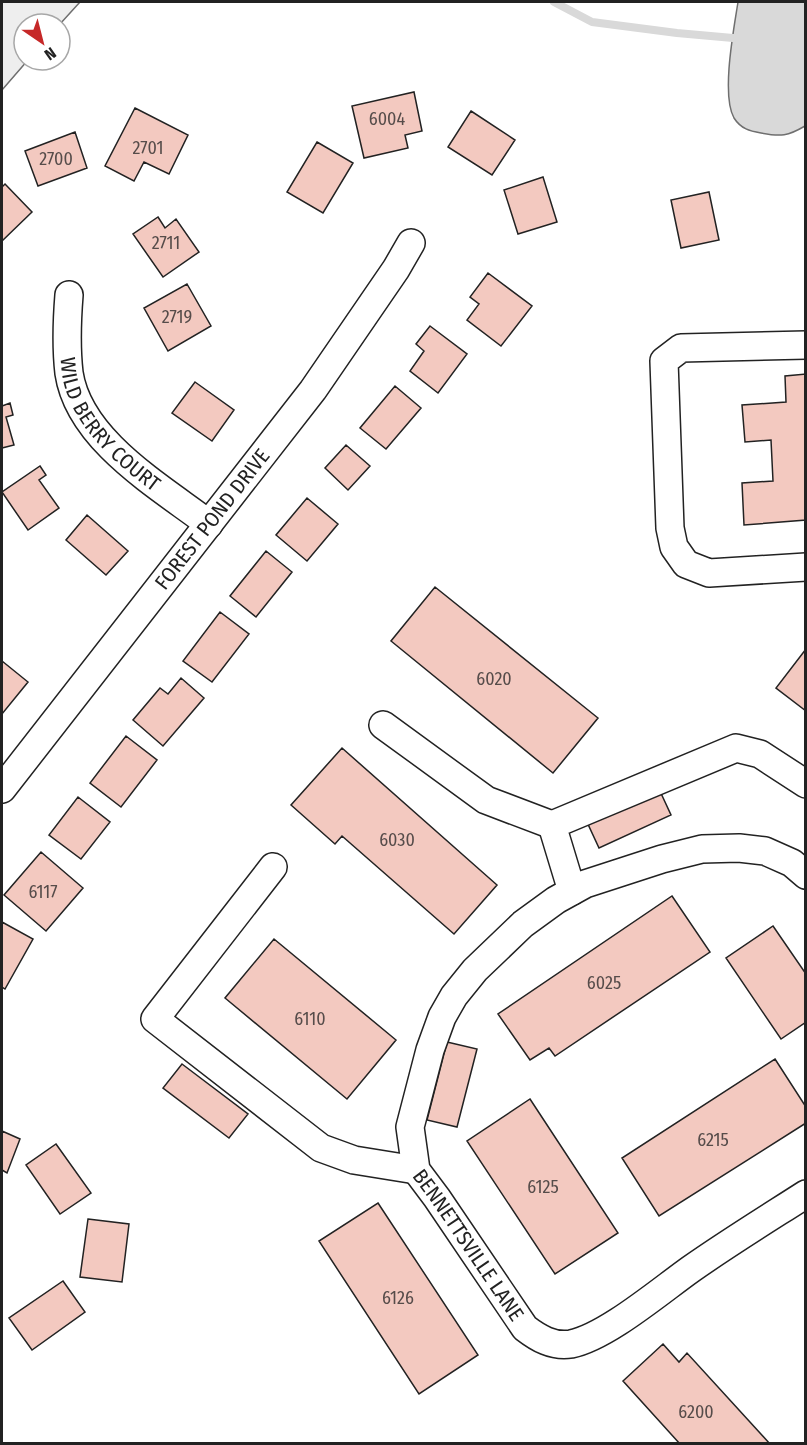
<svg xmlns="http://www.w3.org/2000/svg" width="807" height="1445" viewBox="0 0 807 1445" font-family="'Fira Sans Condensed',sans-serif">
<style>
.green{fill:#eee;stroke:#6f6f6f;stroke-width:1.5}
.water{fill:#d9d9d9;stroke:#6f6f6f;stroke-width:1.5}
.lines{fill:none;stroke-linecap:round;stroke-linejoin:round}
.stream{stroke:#d9d9d9;stroke-width:8}
.building{fill:#f3c9c0;stroke:#222;stroke-width:1.5}
.minor-casing{stroke:#222;stroke-width:30}
.minor{stroke:#fff;stroke-width:27}
.labels{text-anchor:middle;stroke-width:4.5;stroke-linejoin:round;paint-order:stroke}
.number-label{font-size:18px;fill:#564c4a}
.street-label{font-size:21px;fill:#222;stroke:#fff}
</style>
<rect width="100%" height="100%" fill="#fff"/>
<path class="green" d="M2 2H80L60 24H24V60H28L2 90Z"/>
<path class="water" d="M738 2H805V126C788 136 781 137 761 133 750 131 741 129 734 118 721 95 734 28 738 2Z"/>
<g class="lines">
<path class="stream" d="M554 2 592 22 677 33 733 38"/>
</g>
<path class="building" d="M414 92 422 131 405 135 408 148 364 158 352 106Z
M135 108 188 135 169 174 144 162 134 181 105 166Z
M471 111 515 140 492 175 448 147Z
M75 132 87 168 38 186 25 151Z
M317 142 353 163 323 213 287 192Z
M543 177 557 222 518 234 504 190Z
M5 184 32 212 2 241V187Z
M709 192 719 240 681 248 671 200Z
M158 217 165 228 176 219 199 252 163 277 133 234Z
M488 273 532 306 501 346 467 320 479 304 470 297Z
M187 284 211 326 168 351 144 308Z
M430 326 467 354 438 393 410 371 424 351 416 344Z
M806 374V520L744 525 742 483 773 481 771 440 745 442 742 405 786 402 785 376Z
M195 382 234 410 212 441 172 413Z
M395 386 421 408 386 449 360 428Z
M10 403 13 415 6 417 14 445 2 448V406Z
M346 445 370 466 348 490 325 468Z
M40 466 46 475 39 480 59 508 28 530 2 492Z
M307 498 338 524 307 561 276 535Z
M87 515 128 551 106 575 66 540Z
M266 551 292 572 256 617 230 596Z
M435 587 598 718 553 773 391 641Z
M220 612 249 634 212 682 183 661Z
M806 649V711L776 688Z
M2 661 28 682 2 714Z
M181 678 204 698 163 746 133 720 160 688 168 694Z
M126 736 157 760 121 807 90 783Z
M342 748 497 885 454 934 342 836 335 844 291 805Z
M659 789 671 815 599 848 587 822Z
M78 797 110 822 81 859 49 835Z
M41 852 83 888 46 931 4 895Z
M672 896 710 952 555 1056 549 1048 530 1060 498 1014Z
M2 922 33 939 5 989 2 987Z
M773 926 806 974V1022L781 1039 726 958Z
M274 939 396 1040 347 1099 225 998Z
M447 1042 477 1049 457 1127 427 1120Z
M775 1059 806 1107V1123L659 1216 622 1158Z
M182 1064 248 1114 229 1138 163 1088Z
M530 1099 618 1233 555 1274 467 1141Z
M2 1131 20 1139 7 1173 2 1170Z
M56 1144 91 1193 60 1214 26 1165Z
M378 1203 478 1355 419 1394 319 1241Z
M88 1219 129 1224 122 1282 80 1277Z
M63 1281 85 1312 32 1350 9 1318Z
M663 1344 679 1362 687 1353 770 1444H680L623 1381Z"/>
<g class="lines">
<g class="minor-casing">
<g id="minor">
<path id="s1" d="M69 295C67 320 66 347 69 373 79 440 159 486 209 524"/>
<path d="M806 345 681 348 664 361 670 528 674 547 686 564 709 573 806 567"/>
<path d="M383 725 486 800 552 825"/>
<path id="s2" d="M2 789 313 390 396 269 411 243"/>
<path d="M273 867 155 1019 321 1148 354 1160 416 1170"/>
<path id="s3" d="M806 875 792 863 765 851 739 848 702 849 662 859 585 884 556 900 523 924 475 970 454 996 442 1017 430 1050 410 1127 416 1170 437 1198 525 1328C538 1338 553 1347 571 1344 606 1337 660 1291 691 1269 728 1243 767 1219 806 1194"/>
<path d="M572 891 552 825 736 748 760 754 806 784"/>
</g>
</g>
<use href="#minor" class="minor"/>
</g>
<g class="labels">
<g class="number-label">
<text x="387" y="125">6004</text>
<text x="148" y="154">2701</text>
<text x="56" y="165">2700</text>
<text x="166" y="249">2711</text>
<text x="177" y="323">2719</text>
<text x="494" y="685">6020</text>
<text x="397" y="846">6030</text>
<text x="43" y="898">6117</text>
<text x="604" y="989">6025</text>
<text x="310" y="1025">6110</text>
<text x="713" y="1146">6215</text>
<text x="543" y="1193">6125</text>
<text x="398" y="1304">6126</text>
<text x="696" y="1418">6200</text>
</g>
<g class="street-label">
<text dy="7" stroke="none"><textPath href="#s1" startOffset="144">WILD BERRY COURT</textPath></text>
<text dy="7" stroke="none"><textPath href="#s2" startOffset="342">FOREST POND DRIVE</textPath></text>
<text dy="7" stroke="none"><textPath href="#s3" startOffset="681">BENNETTSVILLE LANE</textPath></text>
</g>
</g>
<rect width="807" height="1445" fill="none" stroke="#222222" stroke-width="6"/>
<g transform="translate(42 42) rotate(145)"><circle r="28" fill="#ffffff" stroke="#a7a7a7" stroke-width="1.5"/>
<path d="M0-4.5L10 22L0 15L-10 22Z" fill="#c62828"/>
<text y="-9" font-size="16" font-weight="bold" text-anchor="middle" fill="#222222">N</text>
</g>
</svg>
